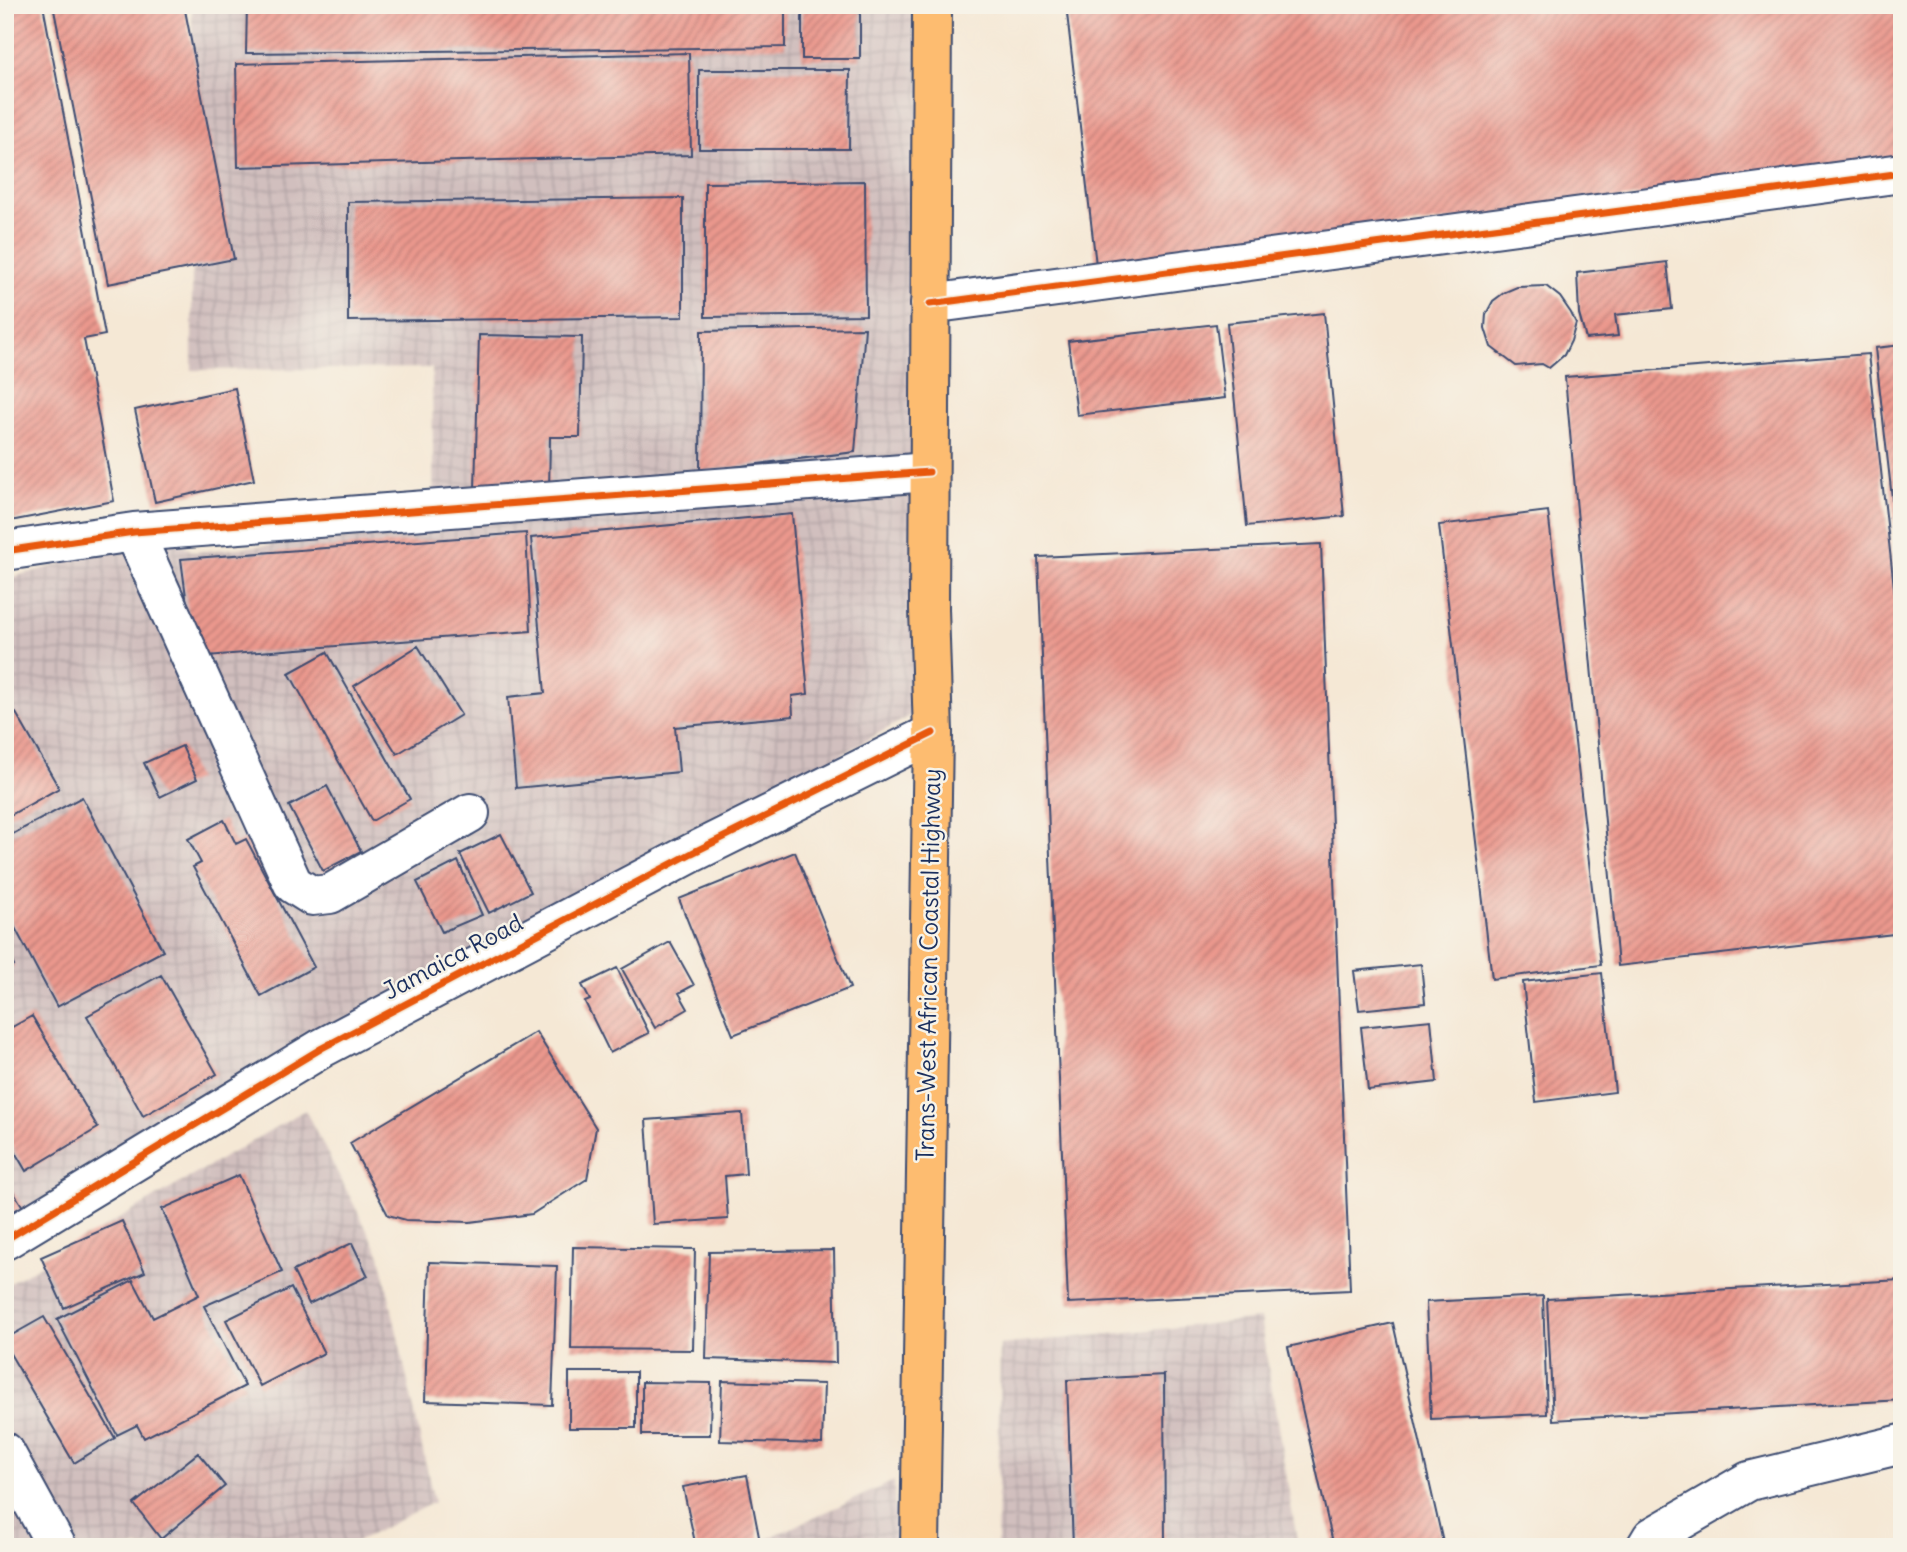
<svg xmlns="http://www.w3.org/2000/svg" width="1907" height="1552" viewBox="0 0 1907 1552" font-family="Delius,sans-serif">
<style>
.industrial{fill:url(#industrial-grid)}
.building{fill:url(#building-hatch)}
.lines{fill:none;stroke-linecap:round;stroke-linejoin:round}
.minor-casing{stroke:#3c4b70;stroke-width:42}
.highway-casing{stroke:#3c4b70;stroke-width:42}
.minor{stroke:#fff;stroke-width:38}
.highway{stroke:#fdbc6f;stroke-width:38}
.cycleway-casing{stroke:#f7f3e8;stroke-width:11}
.cycleway{stroke:#e8590c;stroke-width:7}
.labels{text-anchor:middle;stroke-width:5;stroke-linejoin:round;paint-order:stroke}
.street-label{font-size:24px;fill:#1b2f5e;stroke:#f7f3e8}
</style>
<defs>
<pattern id="industrial-grid" width="8" height="8" patternUnits="userSpaceOnUse" patternTransform="scale(1.75)"><rect width="8" height="8" fill="#d1bfbe"/><path d="M0 4h8M4 0v8" fill="none" stroke="#b3a4a6"/></pattern>
<pattern id="building-hatch" width="6" height="6" patternUnits="userSpaceOnUse" patternTransform="scale(1.75)"><rect width="6" height="6" fill="#eb988d"/><path d="M-1 1l2-2M0 6l6-6M5 7l2-2" fill="none" stroke="#be7c76"/></pattern>
</defs>
<rect width="100%" height="100%" fill="#f7f3e8"/>
<filter id="ink" filterUnits="userSpaceOnUse"><feTurbulence type="fractalNoise" baseFrequency=".0143" numOctaves="2"/><feDisplacementMap in="SourceGraphic" scale="14" xChannelSelector="R" yChannelSelector="G"/><feConvolveMatrix kernelMatrix="1 2 1 2 8 2 1 2 1" color-interpolation-filters="sRGB"/></filter>
<filter id="wash" filterUnits="userSpaceOnUse"><feTurbulence type="fractalNoise" baseFrequency=".00686" numOctaves="4" result="noise"/><feDisplacementMap in="SourceGraphic" scale="28" xChannelSelector="R" yChannelSelector="G"/><feGaussianBlur stdDeviation="1.57" result="paint"/><feColorMatrix in="noise" values="0 0 0 0 0 0 0 0 0 0 0 0 0 0 0 0 0 1.4 0 .05"/><feComposite in="paint" operator="in"/></filter>
<g filter="url(#wash)">
<rect width="100%" height="100%" fill="#f5e8d5"/>
<path class="industrial" d="M192 5H920L924 708 689 840 5 1242V579L58 565 127 515 194 552 434 530 432 368 192 370Z
M305 1110 380 1255 434 1502 347 1547H5V1286Z
M1260 1319 1298 1547H997L1000 1345Z
M894 1481 895 1547H749Z"/>
<g id="blocks">
<path class="building" d="M5 5H43L105 335 84 339 114 501 5 522Z
M53 5H184L234 259 108 284Z
M247 5H785V47L246 53Z
M802 5H860V59H802Z
M1066 5H1902V163L1096 265Z
M689 53 691 155 238 167 236 64Z
M699 70H850L849 149H699Z
M865 181 866 315 705 317V183Z
M683 198V317L348 321V202Z
M1667 262 1672 309 1615 315 1618 336 1586 339 1579 314 1577 273Z
M1546 286 1560 297 1571 313 1576 323 1571 341 1564 355 1549 368 1542 364 1516 366 1491 347 1485 328 1486 314 1493 301 1505 292 1517 287Z
M1324 313 1344 516 1247 526 1227 323Z
M1216 324 1225 398 1077 415 1068 341Z
M865 328 855 452 700 471 701 331Z
M479 335 582 337 580 437H550L549 492 475 490Z
M1902 345V569H1900L1875 348Z
M1868 354 1902 659V933L1618 966 1565 377Z
M235 388 254 480 155 502 135 410Z
M1548 511 1601 965 1492 979 1439 525Z
M792 514 808 694 792 696 793 716 675 727 679 772 516 788 508 697 545 693 531 538Z
M526 533 531 631 194 657 181 559Z
M1321 544 1350 1290 1068 1303 1038 557Z
M418 646 461 715 397 754 354 686Z
M327 652 410 799 372 821 289 673Z
M16 713 59 788 5 818V719Z
M182 746 197 779 160 797 144 763Z
M327 786 361 851 323 871 289 806Z
M82 797 163 951 57 1007 5 909V838Z
M224 820 236 844 246 839 314 967 261 996 193 867 201 863 188 839Z
M501 834 531 892 489 913 460 854Z
M795 852 850 988 733 1035 679 899Z
M458 861 482 915 442 932 417 882Z
M670 942 694 985 679 993 688 1009 655 1028 622 969Z
M5 948 14 966 5 970Z
M1421 964 1425 1003 1359 1010 1354 971Z
M617 968 649 1033 610 1053 585 1002 590 1000 582 985Z
M1602 973 1615 1092 1536 1102 1523 982Z
M161 975 217 1074 143 1116 87 1016Z
M32 1016 98 1128 26 1171 5 1135V1031Z
M1431 1020 1437 1082 1368 1090 1361 1027Z
M536 1032 596 1128 587 1179 532 1214 470 1222 406 1220 388 1215 350 1143Z
M742 1113 746 1174 725 1176 728 1219 653 1224 646 1120Z
M239 1175 282 1272 204 1306 245 1386 144 1438 137 1425 117 1435 57 1319 133 1280 153 1318 199 1295 162 1209Z
M5 1179 23 1207 5 1215Z
M122 1221 145 1272 64 1308 41 1257Z
M352 1243 368 1276 309 1304 293 1271Z
M573 1247 695 1249 693 1350 571 1349Z
M834 1250 836 1363 706 1359 709 1252Z
M429 1262 557 1266 552 1405 425 1401Z
M1902 1280V1400L1553 1420 1547 1299Z
M291 1288 324 1353 260 1386 226 1320Z
M1543 1296 1547 1414 1431 1419 1426 1302Z
M44 1317 115 1438 74 1463 5 1345V1339Z
M1393 1323 1444 1547H1334L1288 1347Z
M569 1372H636V1428H569Z
M1164 1375 1165 1547H1073L1067 1380Z
M722 1381 824 1384 822 1444 720 1441Z
M642 1382 711 1383 710 1435H642Z
M198 1453 225 1486 161 1539 134 1504Z
M747 1475 761 1547H696L683 1487Z"/>
</g>
</g>
<g filter="url(#ink)">
<use href="#blocks" fill-opacity="0" stroke="#3c4b70" stroke-width="2"/>
<g class="lines">
<g class="minor-casing">
<path id="minor" d="M930 304 1902 173
M134 532 293 884 312 896 330 894 470 813
M5 551 134 532 929 472
M5 1240 322 1048 692 853 933 733
M5 1452 57 1547
M1646 1547 1652 1537 1749 1481 1902 1444"/>
</g>
<g class="highway-casing">
<path id="highway" d="M920 1547 933 733 929 609 932 5"/>
</g>
<use href="#minor" class="minor"/>
<use href="#highway" class="highway"/>
<g class="cycleway-casing">
<path id="cycleway" d="M930 304 1902 173
M5 551 134 532 929 472
M5 1240 322 1048 692 853 933 733"/>
</g>
<use href="#cycleway" class="cycleway"/>
</g>
</g>
<g class="labels">
<g class="street-label">
<text transform="translate(453 957) rotate(-28)" y="8">Jamaica Road</text>
<text transform="translate(929 965) rotate(-89)" y="8">Trans-West African Coastal Highway</text>
</g>
</g>
<rect width="1907" height="1552" fill="none" stroke="#f7f3e8" stroke-width="28"/>
</svg>
